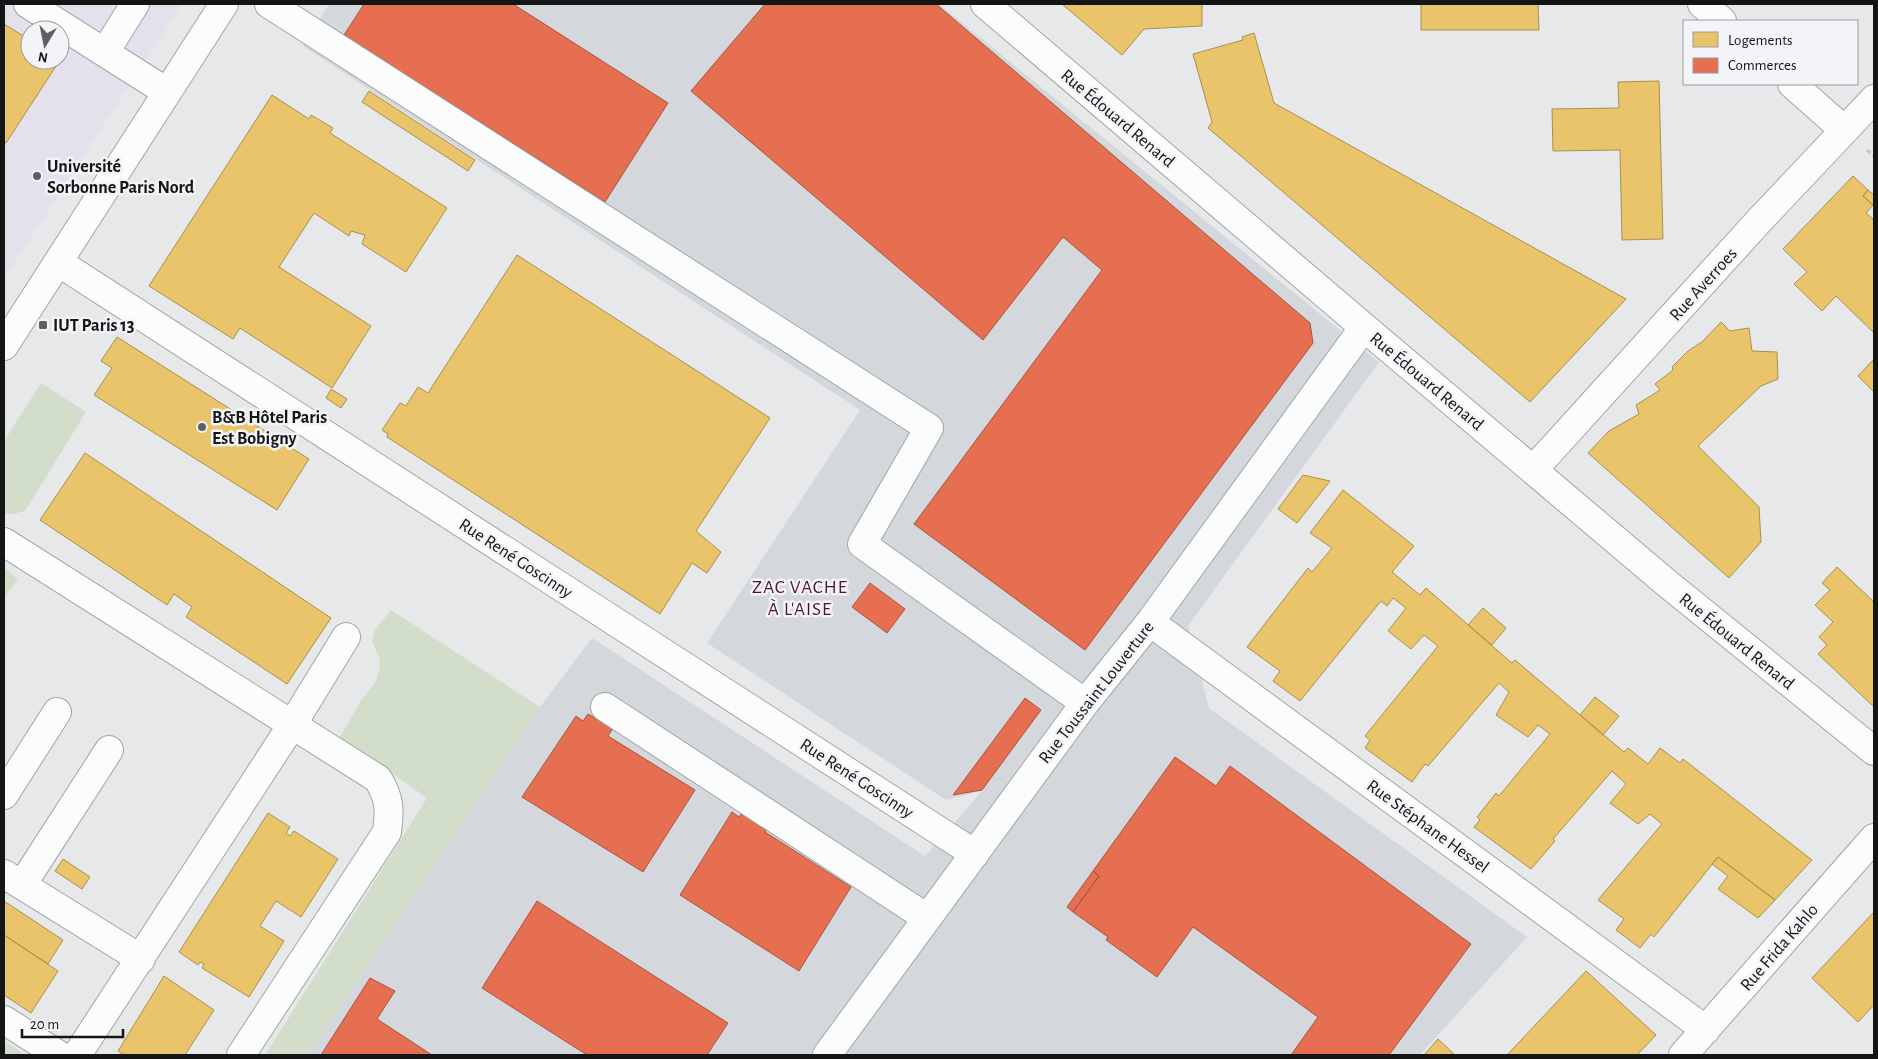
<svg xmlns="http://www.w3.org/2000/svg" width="1878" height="1059" viewBox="0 0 1878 1059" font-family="'Alegreya Sans',sans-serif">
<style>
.built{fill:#d4d8dc}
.education{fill:#e4e0ec;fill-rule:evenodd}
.green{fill:#d2deca}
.homes{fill:#e9c46a;stroke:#a99050}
.shops{fill:#e76f51;stroke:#a8543f}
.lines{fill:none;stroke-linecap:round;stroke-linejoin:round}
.minor-casing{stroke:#a3a4a5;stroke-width:30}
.path{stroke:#c7c7c7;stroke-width:3;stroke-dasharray:5 2.5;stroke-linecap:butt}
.minor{stroke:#fbfcfc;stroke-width:28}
.poi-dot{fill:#5e5f5f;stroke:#f3f4f7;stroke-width:2}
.labels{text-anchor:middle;stroke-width:5;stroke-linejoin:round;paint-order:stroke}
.street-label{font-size:18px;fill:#141515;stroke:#f3f4f7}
.poi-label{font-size:18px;font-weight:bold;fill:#141515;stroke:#f3f4f7;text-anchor:start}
.neighbourhood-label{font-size:19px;letter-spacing:1px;fill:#52112f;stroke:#f3f4f7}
</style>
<rect width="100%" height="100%" fill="#e7e8e9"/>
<path class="built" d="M329 4H939L1379 362 1188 626 1209 708 1527 937 1420 1055H308L540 707 592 638 925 856 982 791 946 800 707 643 860 410 303 46Z"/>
<path class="education" d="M4 4H182L4 279ZM30 30H60V60H30Z"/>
<path class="green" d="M41 383 86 412 25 511 13 514 4 513V441Z
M4 567 18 579 4 598Z
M391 610 540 707 308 1055H265L427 798 340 737 362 699 375 683 379 672 380 660 372 641 375 630Z
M4 1041 25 1055H4Z"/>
<path class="homes" d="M1062 4H1202V26L1144 29 1122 55Z
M1421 4H1538L1539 30H1421Z
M4 24 30 40V60H60L6 143 4 141Z
M1254 33 1274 103 1626 299 1530 402 1208 128 1212 122 1193 54 1243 40 1242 37Z
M1659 81 1663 239 1622 240 1620 150 1553 151 1552 109 1619 108 1618 82Z
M369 91 475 160 468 171 362 102Z
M272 95 309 119 311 115 333 128 330 133 447 208 406 272 362 244 365 235 351 231 349 236 314 213 279 267 371 326 332 388 240 328 233 339 149 286Z
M1853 176 1868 190 1863 196 1873 205 1866 213 1874 220V333L1836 296 1822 311 1794 284 1807 272 1783 249Z
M1868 190 1874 195 1873 205 1863 196Z
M517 255 770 418 696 531 721 552 707 573 692 563 660 614 387 437 388 434 382 430 400 403 406 406 418 387 428 393Z
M1721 322 1730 331 1749 328 1752 351 1777 352 1778 379 1761 386 1698 446 1759 507 1761 542 1729 578 1588 453 1609 431 1639 414 1636 405 1660 390 1655 384 1673 370 1672 367 1688 351 1702 342Z
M117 337 309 459 277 510 94 395 112 368 101 361Z
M1874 359V392L1858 376Z
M331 389 347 399 341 408 326 398Z
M85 453 331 618 287 684 186 617 192 607 174 594 167 605 40 520Z
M1303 475 1330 481 1297 523 1278 509Z
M1343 490 1414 546 1392 572 1420 595 1426 588 1506 658 1512 663 1515 660 1624 752 1628 748 1648 764 1660 748 1680 763 1683 759 1812 860 1775 900 1718 857 1654 937 1651 934 1640 948 1616 930 1624 919 1598 900 1662 824 1650 814 1638 824 1610 803 1626 784 1612 771 1553 839 1555 841 1531 869 1474 827 1480 820 1477 817 1496 793 1499 796 1550 734 1538 725 1528 737 1496 715 1509 692 1499 683 1428 766 1425 764 1412 782 1365 748 1370 740 1365 736 1438 646 1424 635 1411 649 1388 631 1406 608 1393 598 1387 606 1381 601 1300 701 1273 681 1280 671 1247 647 1308 568 1312 572 1332 548 1310 533Z
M1837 567 1874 602V707L1818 654 1827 645 1819 637 1833 622 1815 605 1830 590 1822 583Z
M1483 608 1506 628 1492 645 1468 625Z
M1595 697 1619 716 1603 735 1580 715Z
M268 813 290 827 286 833 290 836 294 831 338 859 301 917 276 901 260 926 284 941 249 997 202 968 204 964 200 962 198 965 179 952Z
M1718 857 1775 900 1758 918 1718 889 1728 876 1712 864Z
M63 859 90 877 82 889 55 871Z
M4 901 63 940 48 964 4 935Z
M1874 912V1005L1858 1022 1812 978Z
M4 935 58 971 31 1013 4 995Z
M1586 971 1656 1035 1637 1055H1507Z
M164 976 214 1010 185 1055H125L118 1051Z
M1438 1039 1455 1055H1424Z"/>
<path class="shops" d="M364 4H513L668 103 605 202 344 35Z
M765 4H936L1310 323 1313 343 1085 650 914 524 1102 270 1063 237 983 340 691 91Z
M870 583 905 609 887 633 852 607Z
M1025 698 1041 710 982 790 953 795Z
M588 714 613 728 608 736 695 790 643 872 522 797 576 716 583 721Z
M1175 757 1216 786 1230 766 1471 944 1389 1055H1291L1318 1017 1193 927 1157 977 1106 940 1108 937 1073 912 1099 876 1093 871Z
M745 809 770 824 765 832 851 887 799 971 680 895 732 812 739 817Z
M1093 871 1099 876 1073 912 1067 907Z
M537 901 728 1023 707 1055H587L482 988Z
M370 978 395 991 377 1019 432 1055H321Z"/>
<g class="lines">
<g class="minor-casing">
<path id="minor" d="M28 4 167 92
M269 4 929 428 862 544 1085 703
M985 4 1379 340 1669 585 1874 751
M1702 4 1722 21
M105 52 135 4
M1792 84 1844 130
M58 262 975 854
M4 346 224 4
M1533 470 1757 223 1874 99
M4 542 378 779C390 799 390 810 387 832L241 1055
M1150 622 1706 1030
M605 707 927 918
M4 795 57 712
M4 874 141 959
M22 885 109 750
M4 1020 59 1055
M77 1055 292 725 346 637
M827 1055 1085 703 1150 622 1364 327
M1683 1055 1874 838"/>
</g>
<path class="path" d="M1867 150 1874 156"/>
<use href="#minor" class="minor"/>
</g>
<g class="poi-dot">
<circle cx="37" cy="176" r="5"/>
<rect x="38" y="320" width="10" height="10" rx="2.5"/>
<circle cx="202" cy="427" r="5"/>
</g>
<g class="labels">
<g class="street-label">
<text transform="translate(1118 118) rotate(40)" y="6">Rue Édouard Renard</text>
<text transform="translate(1703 284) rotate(-48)" y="6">Rue Averroes</text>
<text transform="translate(1427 381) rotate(40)" y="6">Rue Édouard Renard</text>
<text transform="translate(516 558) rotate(33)" y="6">Rue René Goscinny</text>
<text transform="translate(1737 641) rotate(39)" y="6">Rue Édouard Renard</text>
<text transform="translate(1096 692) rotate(-52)" y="6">Rue Toussaint Louverture</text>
<text transform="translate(857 778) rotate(33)" y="6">Rue René Goscinny</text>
<text transform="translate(1428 826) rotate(36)" y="6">Rue Stéphane Hessel</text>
<text transform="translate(1779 947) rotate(-49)" y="6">Rue Frida Kahlo</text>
</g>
<g class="poi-label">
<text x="47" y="172">Université<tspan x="47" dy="21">Sorbonne Paris Nord</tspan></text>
<text x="53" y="331">IUT Paris 13</text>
<text x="212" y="423">B&amp;B Hôtel Paris<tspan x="212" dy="21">Est Bobigny</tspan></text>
</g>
<g class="neighbourhood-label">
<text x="800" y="593">ZAC VACHE<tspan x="800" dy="22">À L'AISE</tspan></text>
</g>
</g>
<rect width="1878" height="1059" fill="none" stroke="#141515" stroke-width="10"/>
<rect x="1683" y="20" width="175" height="65" fill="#f3f4f7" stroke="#9a9b9d"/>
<rect x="1693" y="32" width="25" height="15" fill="#e9c46a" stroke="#9a9b9d"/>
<text x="1728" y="45" font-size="15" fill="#141515">Logements</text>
<rect x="1693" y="58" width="25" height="15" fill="#e76f51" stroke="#9a9b9d"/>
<text x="1728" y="70" font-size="15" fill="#141515">Commerces</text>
<g transform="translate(45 45) rotate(190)"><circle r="24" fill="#f3f4f7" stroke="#9a9b9d"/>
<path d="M0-4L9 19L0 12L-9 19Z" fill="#5e5f5f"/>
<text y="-8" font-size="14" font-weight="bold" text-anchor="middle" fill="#141515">N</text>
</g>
<path d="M22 1029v8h101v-8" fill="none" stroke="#141515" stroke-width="2.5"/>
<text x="30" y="1029" font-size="15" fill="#141515" stroke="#f3f4f7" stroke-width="4" paint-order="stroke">20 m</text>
</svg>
